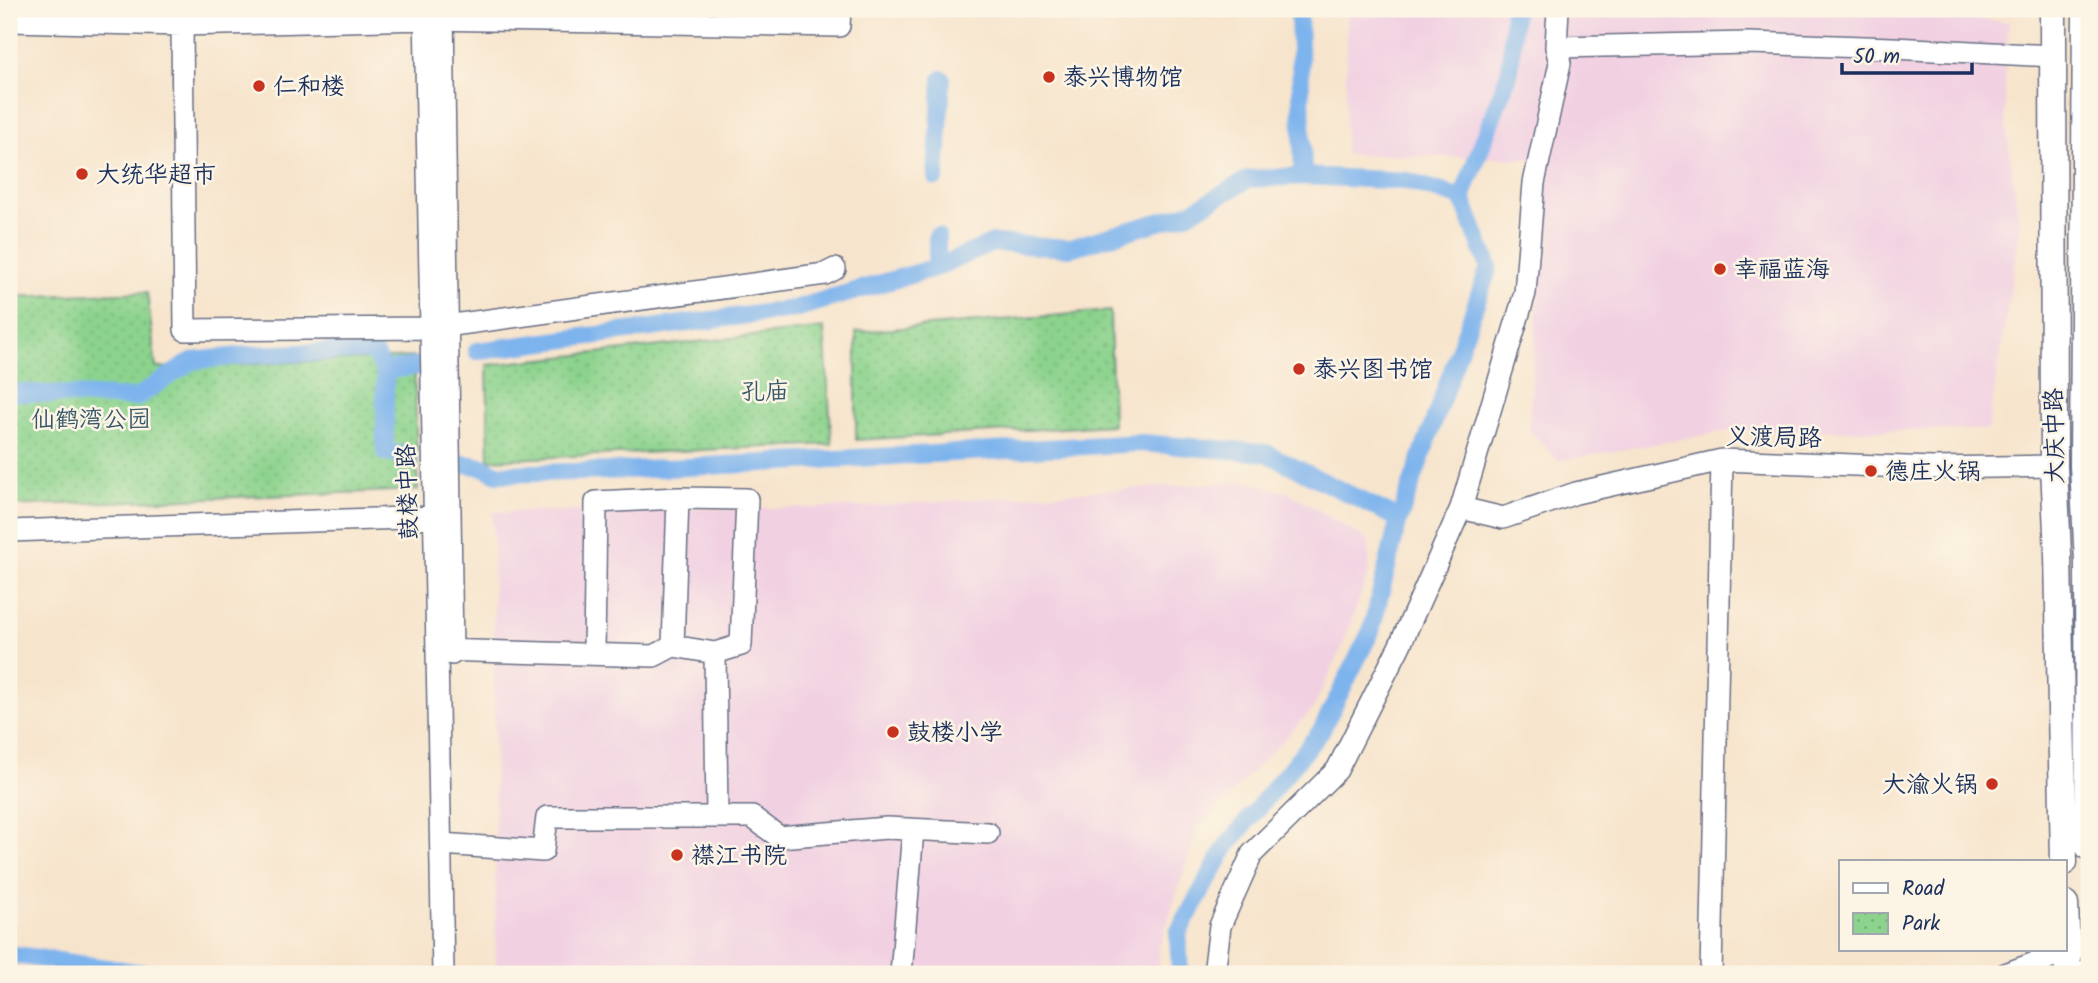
<svg xmlns="http://www.w3.org/2000/svg" width="2098" height="983" viewBox="0 0 2098 983" font-family="Kalam,'LXGW WenKai TC',sans-serif">
<style>
.built{fill:#f1d0e2}
.park{fill:url(#park-dots);stroke:#548176;stroke-width:2}
.lines{fill:none;stroke-linecap:round;stroke-linejoin:round}
.canal{stroke:#7eb4ed;stroke-width:18}
.minor-casing{stroke:#686e84;stroke-width:24}
.major-casing{stroke:#686e84;stroke-width:29}
.minor{stroke:#fff;stroke-width:21}
.major{stroke:#fff;stroke-width:26}
.poi-dot{fill:#c8321e;stroke:#fcf5e5;stroke-width:2.5}
.labels{text-anchor:middle;stroke-width:5;stroke-linejoin:round;paint-order:stroke}
.poi-label{font-size:24px;fill:#1b2f5e;stroke:#fcf5e5;text-anchor:start}
.park-label{font-size:24px;fill:#37586a;stroke:#fcf5e5}
.street-label{font-size:24px;fill:#1b2f5e;stroke:#fcf5e5}
</style>
<defs>
<pattern id="park-dots" width="8" height="8" patternUnits="userSpaceOnUse" patternTransform="scale(1.75)"><rect width="8" height="8" fill="#8cd38d"/><path d="M2 2h.1M6 6h.1" fill="none" stroke="#78b57c" stroke-width="1.8" stroke-linecap="round"/></pattern>
</defs>
<rect width="100%" height="100%" fill="#fcf5e5"/>
<filter id="ink" filterUnits="userSpaceOnUse"><feTurbulence type="fractalNoise" baseFrequency=".0143" numOctaves="2"/><feDisplacementMap in="SourceGraphic" scale="14" xChannelSelector="R" yChannelSelector="G"/><feConvolveMatrix kernelMatrix="1 2 1 2 8 2 1 2 1" color-interpolation-filters="sRGB"/></filter>
<filter id="wash" filterUnits="userSpaceOnUse"><feTurbulence type="fractalNoise" baseFrequency=".00686" numOctaves="4" result="noise"/><feDisplacementMap in="SourceGraphic" scale="28" xChannelSelector="R" yChannelSelector="G"/><feGaussianBlur stdDeviation="1.57" result="paint"/><feColorMatrix in="noise" values="0 0 0 0 0 0 0 0 0 0 0 0 0 0 0 0 0 1.4 0 .05"/><feComposite in="paint" operator="in"/></filter>
<g filter="url(#wash)">
<rect width="100%" height="100%" fill="#f7e4cc"/>
<path class="built" d="M1347 9H1892L1893 12 2009 22 2005 73V118L2020 228 1988 430 1727 431 1558 461 1529 429 1546 171 1530 159 1345 154Z
M1246 481 1292 494 1369 541V571L1343 645 1313 709 1198 828 1159 948V974H496L493 512 861 507Z"/>
<path class="park" d="M147 292 156 368 414 357 418 490 9 506V297Z
M1110 311 1113 425 856 440V332Z
M824 328 832 444 489 460 487 365Z"/>
<g class="lines">
<path class="canal" d="M1299 9 1303 176 1407 181 1462 198
M936 177 942 79
M937 267V236
M477 351 794 309 937 267 993 243 1070 248 1189 213 1249 179 1303 176
M385 371 421 365
M9 392 136 398 192 361 248 355 372 350 385 371V452L409 456
M464 464 483 467 497 474 610 471 1142 443 1266 453 1399 519
M9 954 149 974
M1180 974 1178 933 1226 847 1321 731 1371 631 1399 519 1489 267 1462 198 1510 70 1514 9"/>
</g>
</g>
<g filter="url(#ink)">
<g class="lines">
<g class="minor-casing">
<path id="minor" d="M425 9 443 974
M443 9 452 654
M9 21 182 25 425 19 839 26 840 9
M182 25 185 330 431 328 825 274 835 269
M1556 47 1749 43 1893 48 2054 56
M1461 508 1503 518 1576 493 1722 460 1932 468 2054 466
M9 531 435 517
M439 650 654 656 673 646
M715 653 673 646 678 498 747 499 741 645 715 653 717 817
M594 654 596 502 678 498
M441 844 543 851 547 817H752L779 837 887 828 988 833
M901 974 913 830
M1214 974 1220 926 1252 854 1337 770 1400 645 1461 508 1525 293 1534 183 1560 63 1556 47 1558 9
M1711 974 1722 460
M2005 974 2089 943
M2074 974 2089 970"/>
</g>
<g class="major-casing">
<path id="major" d="M2053 9 2054 466 2058 555 2064 862
M2086 9 2083 466 2088 562 2089 847
M2065 904 2068 974
M2041 961 2049 950"/>
</g>
<use href="#minor" class="minor"/>
<use href="#major" class="major"/>
</g>
</g>
<g class="poi-dot">
<circle cx="1049" cy="77" r="7"/>
<circle cx="259" cy="86" r="7"/>
<circle cx="82" cy="174" r="7"/>
<circle cx="1720" cy="269" r="7"/>
<circle cx="1299" cy="369" r="7"/>
<circle cx="1871" cy="471" r="7"/>
<circle cx="893" cy="732" r="7"/>
<circle cx="1992" cy="784" r="7"/>
<circle cx="677" cy="855" r="7"/>
</g>
<g class="labels">
<g class="poi-label">
<text x="1063" y="85">泰兴博物馆</text>
<text x="273" y="94">仁和楼</text>
<text x="96" y="182">大统华超市</text>
<text x="1734" y="277">幸福蓝海</text>
<text x="1313" y="377">泰兴图书馆</text>
<text x="1885" y="479">德庄火锅</text>
<text x="907" y="740">鼓楼小学</text>
<text x="1978" y="792" text-anchor="end">大渝火锅</text>
<text x="691" y="863">襟江书院</text>
</g>
<g class="park-label">
<text x="765" y="399">孔庙</text>
<text x="91" y="427">仙鹤湾公园</text>
</g>
<g class="street-label">
<text transform="translate(2054 436) rotate(-91)" y="8">大庆中路</text>
<text transform="translate(1774 437) rotate(1)" y="8">义渡局路</text>
<text transform="translate(407 492) rotate(-92)" y="8">鼓楼中路</text>
</g>
</g>
<rect width="2098" height="983" fill="none" stroke="#fcf5e5" stroke-width="35"/>
<rect x="1839" y="860" width="228" height="91" fill="#fcf5e5" stroke="#a2a6af" stroke-width="2"/>
<rect x="1853" y="883" width="35" height="10" fill="#ffffff" stroke="#a2a6af" stroke-width="2"/>
<text x="1902" y="895" font-size="21" fill="#1b2f5e">Road</text>
<rect x="1853" y="913" width="35" height="21" fill="url(#park-dots)" stroke="#a2a6af" stroke-width="2"/>
<text x="1902" y="930" font-size="21" fill="#1b2f5e">Park</text>
<path d="M1842 63v10h130v-10" fill="none" stroke="#1b2f5e" stroke-width="3.5"/>
<text x="1853" y="63" font-size="21" fill="#1b2f5e" stroke="#fcf5e5" stroke-width="5" paint-order="stroke">50 m</text>
</svg>
